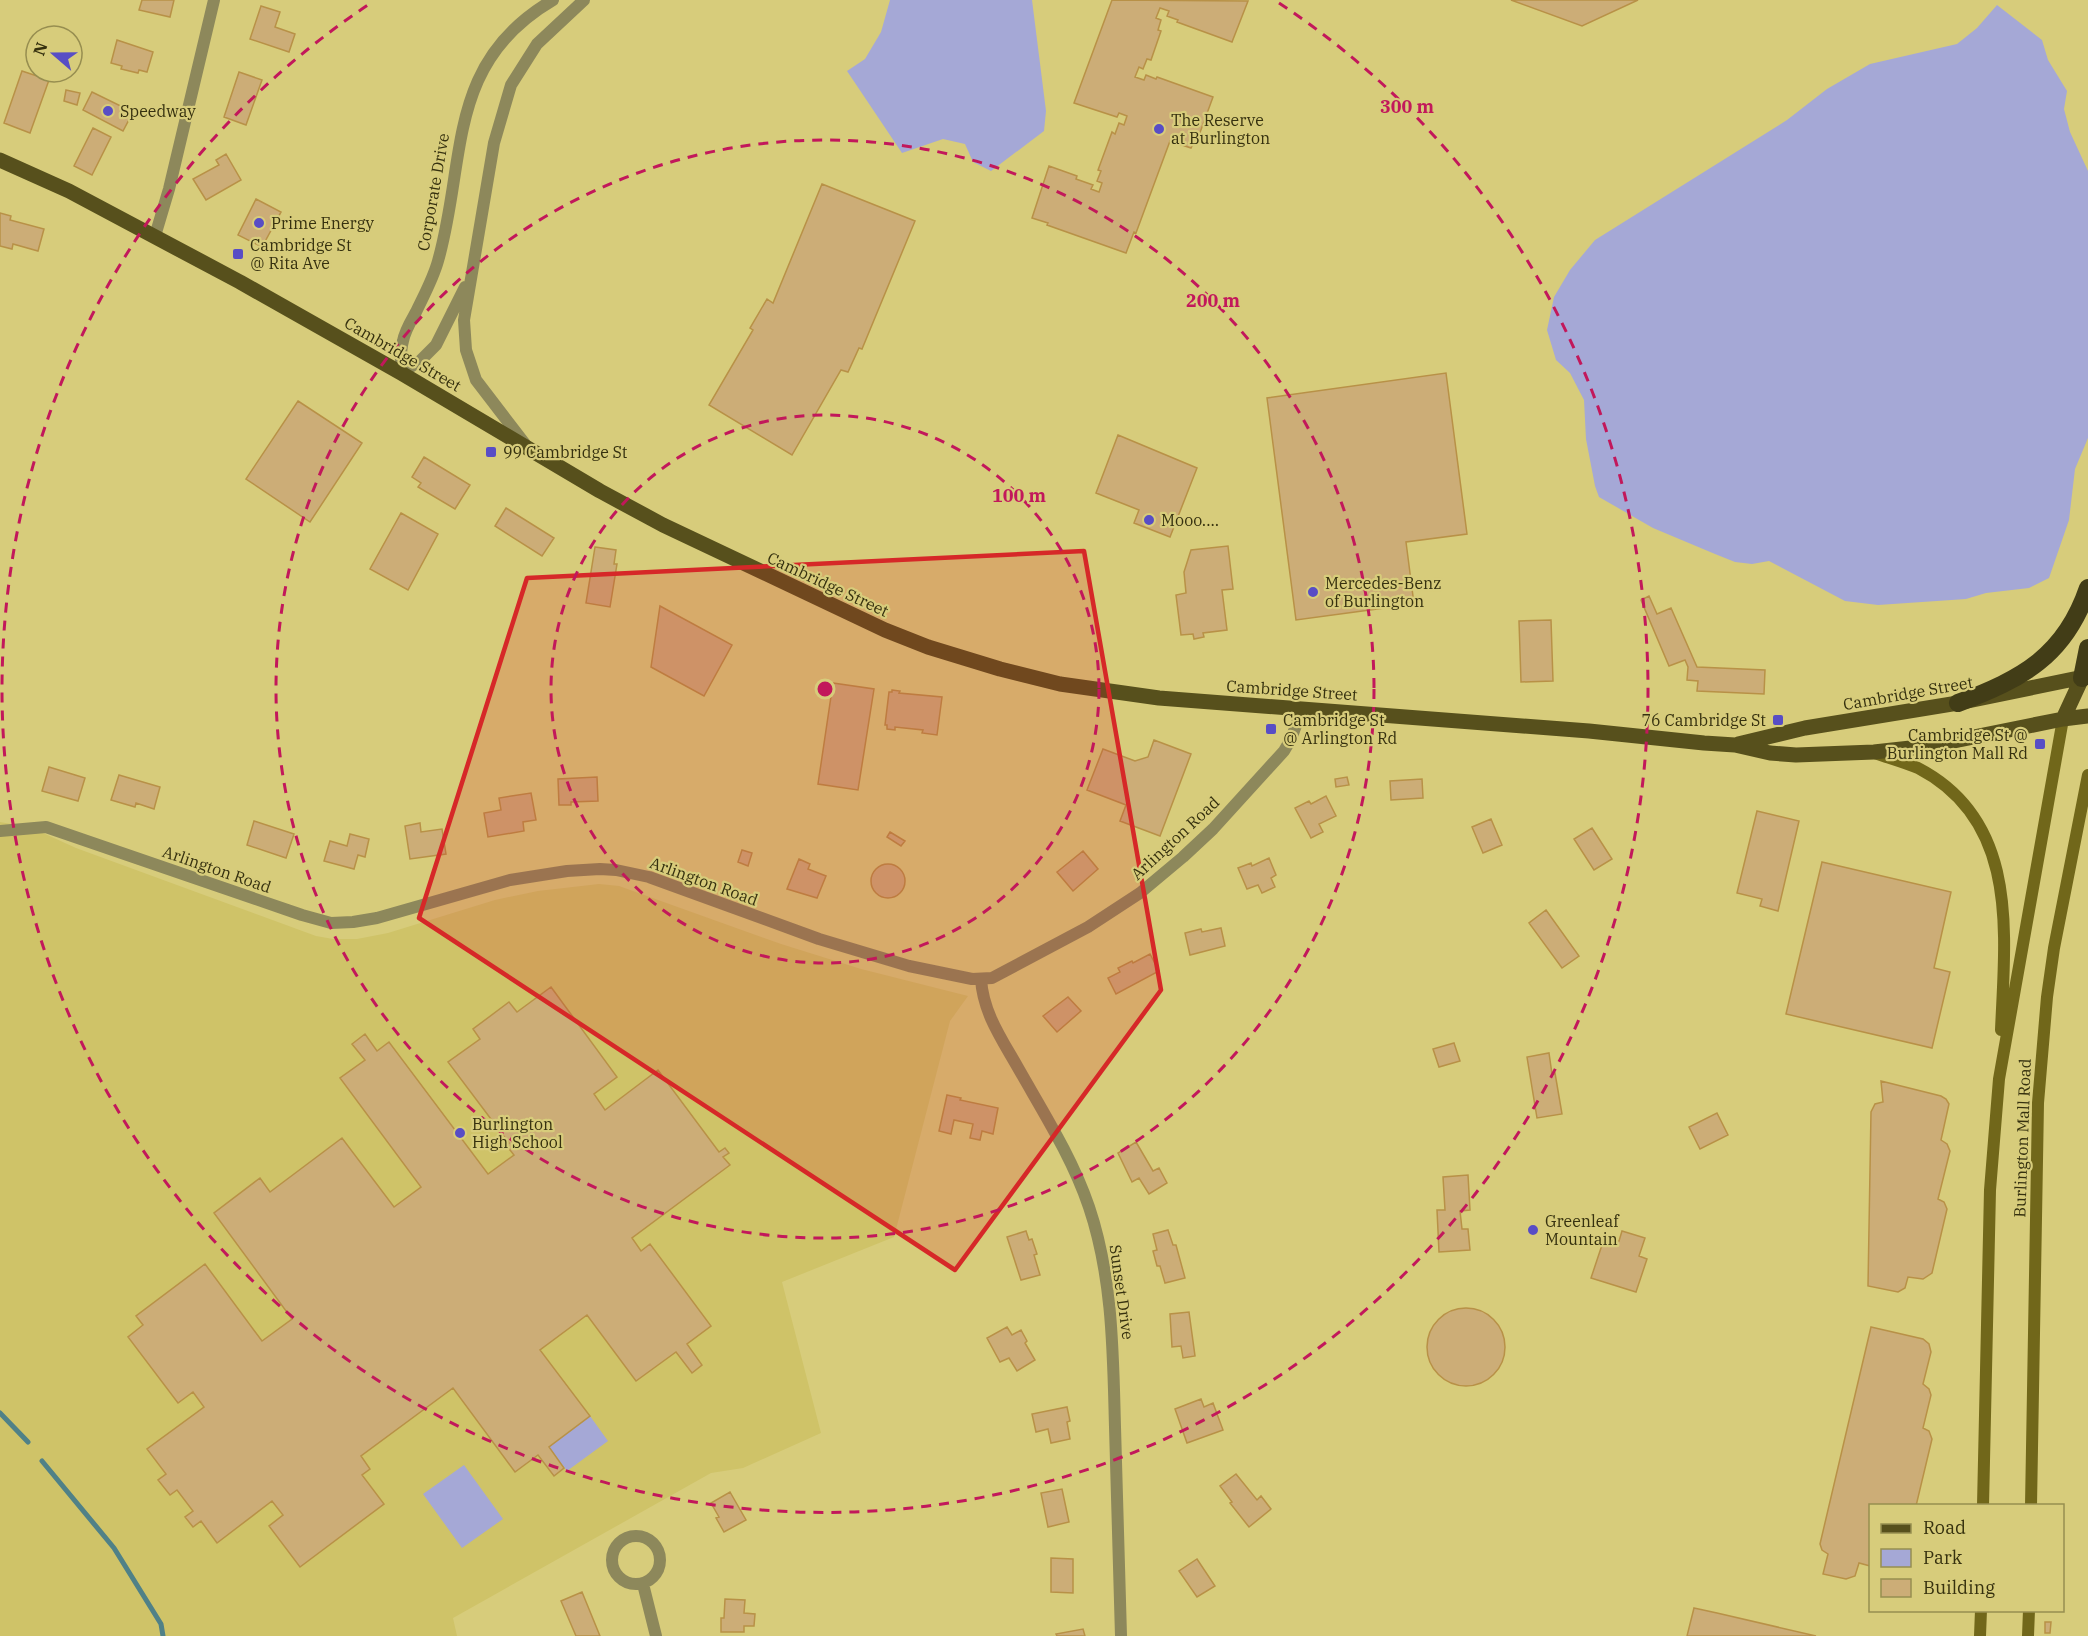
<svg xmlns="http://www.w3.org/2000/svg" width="2088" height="1636" viewBox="0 0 2088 1636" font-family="'IBM Plex Serif',serif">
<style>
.built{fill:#cfc368}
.green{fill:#a5a8d6}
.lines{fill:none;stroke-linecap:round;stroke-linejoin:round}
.stream{stroke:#508187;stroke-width:5}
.building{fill:#ccad77;stroke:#b89147;stroke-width:1.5}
.street{stroke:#8d885b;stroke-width:12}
.secondary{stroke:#71671a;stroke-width:12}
.primary{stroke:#57501c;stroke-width:15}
.highway{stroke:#423d17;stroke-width:18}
.marked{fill:#d62828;fill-opacity:0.2;stroke:#d62828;stroke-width:4.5;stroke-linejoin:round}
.ring{fill:none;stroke:#c2185b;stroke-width:3;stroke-dasharray:10 8}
.poi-dot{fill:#584dc5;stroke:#d7cc7b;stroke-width:2}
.labels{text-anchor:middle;stroke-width:4.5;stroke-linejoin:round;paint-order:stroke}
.poi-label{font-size:16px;fill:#36310f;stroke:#d7cc7b;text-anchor:start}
.street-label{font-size:16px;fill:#36310f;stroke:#d7cc7b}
.centre{fill:#c2185b;stroke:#d7cc7b;stroke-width:3}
.ring-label{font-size:18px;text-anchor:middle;font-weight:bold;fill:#c2185b;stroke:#d7cc7b;stroke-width:4.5;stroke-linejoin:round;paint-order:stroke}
</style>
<rect width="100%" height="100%" fill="#d7cc7b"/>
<path class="built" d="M0 822 32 828 76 848 316 936 333 939H357L388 933 495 900 538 891 599 884 619 886 781 944 861 969 968 996 950 1021 894 1237 782 1282 821 1433 743 1468 711 1473 453 1618 457 1636H0Z"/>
<path class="green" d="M890 0H1032L1046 111 1044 131 991 171 973 162 965 144 943 139 902 153 847 71 865 59 881 32Z
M1997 5 2042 40 2048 60 2067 91 2064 109 2070 132 2088 171V438L2075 469 2069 520 2049 578 2029 588 1986 593 1966 599 1878 605 1845 601 1769 561 1752 564 1735 562 1715 554 1653 528 1599 497 1595 486 1586 439 1584 400 1570 373 1556 360 1547 330 1554 297 1570 270 1595 240 1787 120 1827 89 1870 64 1957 44 1977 28Z
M590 1416 608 1441 567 1471 549 1447Z
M464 1465 503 1519 462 1548 423 1494Z"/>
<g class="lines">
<path class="stream" d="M0 1413 28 1442
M42 1461 114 1548 161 1624 163 1636"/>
</g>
<path class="building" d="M142 0H174L170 17 139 10Z
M1112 0 1248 1 1232 42 1177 22 1178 20 1167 16 1169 11 1160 8 1156 18 1161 20 1158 30 1161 31 1151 60 1147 59 1143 69 1139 67 1135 77 1144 80 1146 75 1156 79 1157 77 1213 97 1198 138H1196L1191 148 1170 141 1136 233 1134 232 1126 253 1047 225 1048 223 1032 218 1049 166 1077 176 1076 179 1093 185 1091 189 1099 192 1102 183 1097 181 1101 171 1098 170 1112 132 1115 134 1119 123 1124 125 1127 116 1119 113 1117 117 1074 103Z
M1511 0H1638L1582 26Z
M261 6 280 12 275 27 295 34 289 52 250 39Z
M117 40 153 52 147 72 139 70 138 73 121 69 122 66 111 63Z
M22 71 49 80 30 133 4 123Z
M239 72 262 80 246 125 224 117Z
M66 90 80 93 77 105 64 101Z
M92 92 133 112 123 131 83 110Z
M93 128 111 137 92 175 74 166Z
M226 154 241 180 206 200 193 179 219 165 216 160Z
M822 184 915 221 862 349 859 348 848 372 841 370 792 455 709 405 753 330 750 328 767 299 773 303Z
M256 199 281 212 262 247 238 235Z
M0 213 11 216 10 220 44 229 38 251 13 244 12 249 0 246Z
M1446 373 1467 534 1406 542 1414 604 1296 620 1267 398Z
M298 401 362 443 310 522 246 479Z
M1118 435 1197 468 1170 537 1134 523 1139 510 1096 493Z
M424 457 470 485 455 509 418 487 421 483 412 477Z
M506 508 554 538 542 556 495 526Z
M401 513 438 534 408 590 370 569Z
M1228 546 1233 589 1222 590 1227 630 1203 633 1204 637 1194 639 1193 634 1181 635 1176 595 1186 593 1184 572 1191 550Z
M595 547 616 550 614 564H617L610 607 586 603Z
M1649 596 1657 614 1671 608 1697 667 1765 670 1764 694 1697 691 1698 681 1687 680 1688 667 1685 660 1669 666 1641 600Z
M660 606 732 645 704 696 651 667Z
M1551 620 1553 681 1521 682 1519 621Z
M833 683 874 689 858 790 818 784Z
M892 690 900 691 899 693 942 697 937 735 922 733 923 730 895 727V730L887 729V725H885L889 692H892Z
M1154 740 1191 754 1160 836 1120 821 1126 805 1087 790 1103 749 1135 761 1148 757Z
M49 767 85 778 78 801 42 791Z
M119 775 160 787 154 809 136 803 135 807 111 800Z
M597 777 598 801 571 802V805H559L558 779Z
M1347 777 1349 785 1336 787 1335 779Z
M1422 779 1423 798 1391 800 1390 781Z
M531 793 536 820 523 822 524 831 488 837 484 813 501 810 499 798Z
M1326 796 1336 816 1319 824 1323 832 1311 838 1295 808 1309 801 1311 804Z
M1757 811 1799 821 1778 911 1760 906 1762 899 1737 893Z
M1491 819 1502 845 1483 853 1472 827Z
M254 821 294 834 286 858 247 845Z
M420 823 421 832 442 829 446 854 410 859 405 826Z
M1592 828 1612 859 1594 870 1574 839Z
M890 832 905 841 901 846 887 837Z
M350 834 369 839 365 857 358 855 354 869 324 861 330 841 347 846Z
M742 850 752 853 748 866 738 862Z
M1083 851 1098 869 1073 891 1057 872Z
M1269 858 1276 875 1271 878 1275 887 1262 893 1258 885 1247 889 1238 868 1251 863 1252 866Z
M799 859 810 864 808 869 826 876 817 898 787 889Z
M1822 862 1951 892 1934 968 1950 972 1932 1048 1786 1014Z
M871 881a17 17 0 1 1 34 0a17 17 0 1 1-34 0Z
M1546 910 1579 956 1562 968 1529 923Z
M1221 928 1225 946 1190 955 1185 933 1201 929 1202 932Z
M1150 954 1159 971 1116 994 1108 978 1120 972 1118 968 1132 961 1133 963Z
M551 987 617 1077 594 1094 605 1110 658 1070 719 1152 725 1148 729 1153 723 1157 730 1165 632 1238 641 1251 650 1244 711 1326 687 1344 702 1365 692 1373 676 1352 636 1381 587 1315 540 1350 590 1416 549 1447 564 1468 554 1476 538 1455 515 1472 453 1388 361 1456 370 1469 362 1475 384 1504 300 1567 269 1526 283 1515 272 1501 217 1543 201 1521 193 1527 185 1517 193 1511 177 1490 170 1495 158 1480 166 1474 147 1449 204 1407 193 1392 178 1403 128 1337 143 1325 136 1316 205 1264 262 1341 292 1319 214 1213 260 1178 270 1192 342 1138 394 1207 421 1187 340 1078 365 1060 352 1044 365 1034 377 1051 389 1042 488 1174 514 1155 506 1145 509 1143 448 1062 480 1039 473 1029 509 1002 517 1012Z
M1068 997 1081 1011 1057 1032 1043 1016Z
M1454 1043 1460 1061 1439 1067 1433 1049Z
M1549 1053 1552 1074 1555 1073 1562 1114 1537 1118 1527 1057Z
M1881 1081 1941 1096 1946 1099 1949 1104 1941 1140 1947 1144 1950 1151 1938 1199 1944 1202 1947 1209 1932 1273 1923 1279 1908 1277 1905 1288 1898 1292 1868 1286 1871 1112 1875 1104 1883 1102Z
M947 1095 961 1098 960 1100 998 1108 993 1134 982 1131 980 1140 970 1138 973 1124 954 1120 951 1134 939 1131Z
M1717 1113 1728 1135 1700 1149 1689 1127Z
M1136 1142 1153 1171 1159 1168 1167 1183 1149 1194 1139 1178 1132 1182 1118 1153Z
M1468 1175 1470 1210 1460 1211 1462 1229H1468L1470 1250 1439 1252 1437 1210H1445L1443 1177Z
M1168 1230 1173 1245H1176L1185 1278 1165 1283 1160 1266H1157L1153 1251 1157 1250 1153 1234Z
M1026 1231 1029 1240 1032 1239 1037 1254 1034 1255 1040 1275 1021 1280 1007 1237Z
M1622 1231 1645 1238 1639 1256 1647 1259 1636 1292 1591 1278 1605 1236 1619 1241Z
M1427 1347a39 39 0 1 1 78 0a39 39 0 1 1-78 0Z
M1189 1312 1195 1356 1183 1358 1181 1346 1172 1347 1170 1314Z
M1007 1327 1012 1335 1021 1330 1027 1341 1025 1343 1035 1360 1017 1371 1009 1358 1000 1362 987 1338Z
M1871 1327 1923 1339 1929 1344 1931 1352 1923 1384 1929 1389 1931 1395 1923 1428 1929 1431 1932 1439 1916 1506H1870V1566L1859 1563 1855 1576 1846 1579 1823 1574 1828 1554 1822 1550 1820 1544Z
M1201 1399 1204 1407 1213 1403 1223 1430 1187 1443 1175 1409Z
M1067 1407 1070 1421 1067 1422 1070 1439 1051 1443 1048 1429 1036 1432 1032 1414Z
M1236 1474 1257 1500 1261 1496 1271 1509 1249 1527 1230 1503 1232 1502 1220 1486Z
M1062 1489 1069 1522 1048 1527 1041 1493Z
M730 1492 746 1520 724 1532 716 1518 719 1517 711 1503Z
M1051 1558 1073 1559V1593L1051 1592Z
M1197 1559 1215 1586 1197 1597 1179 1571Z
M582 1592 600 1636H576L561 1601Z
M725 1599 745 1600 744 1613 755 1614 754 1626H744V1632H721V1618H724Z
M1694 1608 1717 1613 1816 1636H1687Z
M2045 1622H2051L2050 1633H2045Z
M1083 1629 1085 1636H1057L1056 1634Z"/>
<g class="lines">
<path class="street" d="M155 236 169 189 214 0
M401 373C401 362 400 351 403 341 405 330 411 321 416 312 424 295 433 279 438 261 467 159 445 63 553 0
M401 373 420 361 436 345 465 287
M525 444 476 380 466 350 464 320 494 143 511 85 537 44 584 0
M0 831 46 827 302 915 331 923 353 922 377 918 510 880 567 871 600 869 616 870 649 877 819 939 909 966 972 979 992 978 1088 927 1140 893 1183 857 1213 829 1284 751 1291 739 1302 709
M981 979C983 1012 1001 1038 1017 1066 1043 1112 1072 1157 1089 1207 1113 1278 1113 1354 1115 1427 1117 1497 1119 1566 1121 1636
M612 1560a24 24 0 1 1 48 0a24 24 0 1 1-48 0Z
M643 1584 656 1636"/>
<path class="secondary" d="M1875 753C1889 758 1904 762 1918 768 2020 821 2005 934 2001 1030
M1983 1506 1990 1190 1999 1079 2063 719
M2031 1506 2038 1103 2047 997 2054 948 2088 775
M1980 1636 1981 1610
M2028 1636 2029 1610"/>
<path class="primary" d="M0 160 69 191 240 282 401 373 600 491 663 525 885 630 928 647 1000 669 1060 684 1159 698 1589 731 1704 743 1735 745 1770 753 1796 755 1874 752 1929 746 2063 719 2088 716
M2063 719 2082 678
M1738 744 1805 728 1958 703 2088 676"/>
<path class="highway" d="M2082 678 2088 648
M1958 703C2022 679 2065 656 2088 588"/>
</g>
<path class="marked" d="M1084 551 1161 990 955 1270 419 918 527 578Z"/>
<g class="ring">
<circle cx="825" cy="689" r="274"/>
<circle cx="825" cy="689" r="549"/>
<path d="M1279 3A823 823 0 1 1 371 3"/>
</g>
<g class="poi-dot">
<circle cx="108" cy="111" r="6"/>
<circle cx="1159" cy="129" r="6"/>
<circle cx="259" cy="223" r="6"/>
<rect x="232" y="248" width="12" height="12" rx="3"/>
<rect x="485" y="446" width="12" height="12" rx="3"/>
<circle cx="1149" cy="520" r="6"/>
<circle cx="1313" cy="592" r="6"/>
<rect x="1772" y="714" width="12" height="12" rx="3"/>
<rect x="1265" y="723" width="12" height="12" rx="3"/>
<rect x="2034" y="738" width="12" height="12" rx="3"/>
<circle cx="460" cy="1133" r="6"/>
<circle cx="1533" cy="1230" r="6"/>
</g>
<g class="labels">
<g class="poi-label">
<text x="120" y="117">Speedway</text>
<text x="1171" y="126">The Reserve<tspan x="1171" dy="18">at Burlington</tspan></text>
<text x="271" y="229">Prime Energy</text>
<text x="250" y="251">Cambridge St<tspan x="250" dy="18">@ Rita Ave</tspan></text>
<text x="503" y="458">99 Cambridge St</text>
<text x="1161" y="526">Mooo....</text>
<text x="1325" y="589">Mercedes-Benz<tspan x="1325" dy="18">of Burlington</tspan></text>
<text x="1283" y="726">Cambridge St<tspan x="1283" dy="18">@ Arlington Rd</tspan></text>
<text x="1766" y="726" text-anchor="end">76 Cambridge St</text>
<text x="2028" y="741" text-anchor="end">Cambridge St @<tspan x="2028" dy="18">Burlington Mall Rd</tspan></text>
<text x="472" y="1130">Burlington<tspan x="472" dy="18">High School</tspan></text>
<text x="1545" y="1227">Greenleaf<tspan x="1545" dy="18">Mountain</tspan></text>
</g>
<g class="street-label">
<text transform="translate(433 192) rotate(-80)" y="6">Corporate Drive</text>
<text transform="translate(403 354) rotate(30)" y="6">Cambridge Street</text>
<text transform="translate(828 584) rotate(25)" y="6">Cambridge Street</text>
<text transform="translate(1292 690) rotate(4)" y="6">Cambridge Street</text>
<text transform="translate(1908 693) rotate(-10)" y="6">Cambridge Street</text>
<text transform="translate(1175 838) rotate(-43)" y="6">Arlington Road</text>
<text transform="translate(217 869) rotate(19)" y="6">Arlington Road</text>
<text transform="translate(704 881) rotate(20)" y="6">Arlington Road</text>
<text transform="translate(2022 1138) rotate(-88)" y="6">Burlington Mall Road</text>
<text transform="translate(1122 1292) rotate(82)" y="6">Sunset Drive</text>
</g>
</g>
<circle cx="825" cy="689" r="9" class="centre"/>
<g class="ring-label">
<text x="1407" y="113">300 m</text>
<text x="1213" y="307">200 m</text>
<text x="1019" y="502">100 m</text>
</g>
<rect x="1869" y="1504" width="195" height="108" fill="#d7cc7b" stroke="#978e50" stroke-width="1.5"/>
<rect x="1881" y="1524" width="30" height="9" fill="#57501c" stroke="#978e50" stroke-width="1.5"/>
<text x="1923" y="1534" font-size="18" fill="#36310f">Road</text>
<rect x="1881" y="1549" width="30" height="18" fill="#a5a8d6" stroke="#978e50" stroke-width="1.5"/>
<text x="1923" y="1564" font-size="18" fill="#36310f">Park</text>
<rect x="1881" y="1579" width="30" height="18" fill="#ccad77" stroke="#978e50" stroke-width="1.5"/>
<text x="1923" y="1594" font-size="18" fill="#36310f">Building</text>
<g transform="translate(54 54) rotate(290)"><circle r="28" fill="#d7cc7b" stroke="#978e50" stroke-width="1.5"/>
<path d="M0-4.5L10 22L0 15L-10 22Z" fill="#584dc5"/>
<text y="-9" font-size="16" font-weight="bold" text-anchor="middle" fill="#36310f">N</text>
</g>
</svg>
